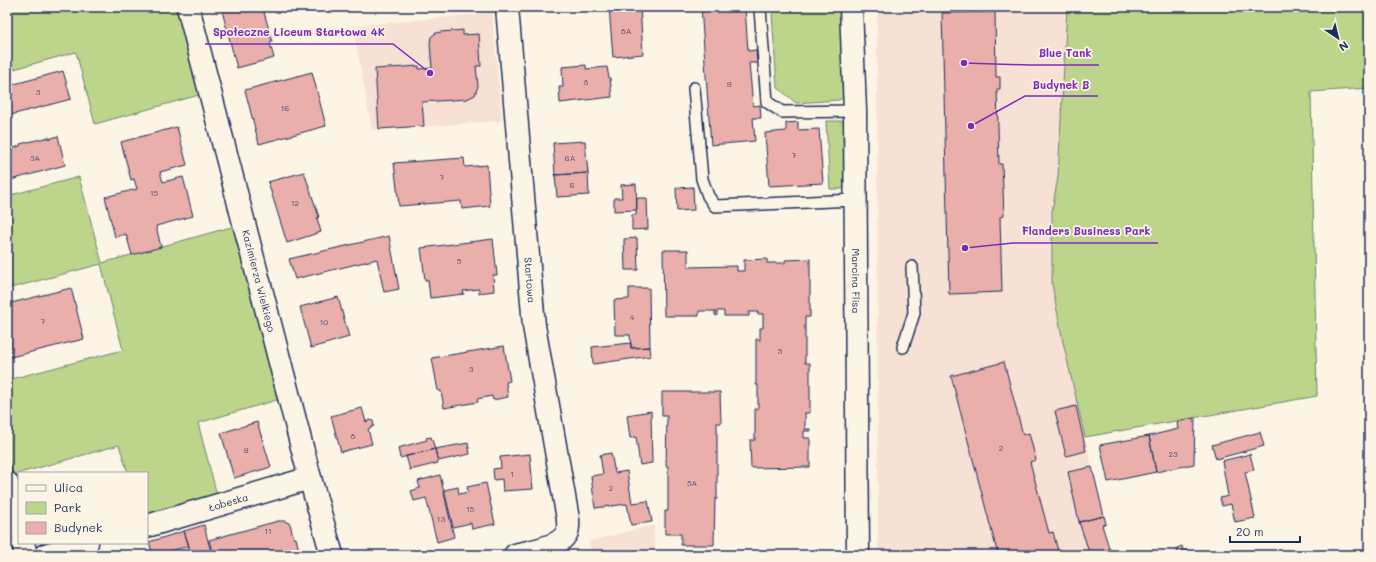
<svg xmlns="http://www.w3.org/2000/svg" width="1376" height="562" viewBox="0 0 1376 562" font-family="Mali,sans-serif">
<style>
.built{fill:#f7e0d4}
.green{fill:#bcd58b;stroke:#6c8274}
.building{fill:#eaaeab;stroke:#1b2f5e}
.lines{fill:none;stroke-linecap:round;stroke-linejoin:round}
.lane-casing{stroke:#1b2f5e;stroke-width:14}
.street-casing{stroke:#1b2f5e;stroke-width:25}
.lane{stroke:#fcf5e5;stroke-width:11}
.street{stroke:#fcf5e5;stroke-width:22}
.labels{text-anchor:middle;stroke-width:3.5;stroke-linejoin:round;paint-order:stroke}
.number-label{font-size:8px;fill:#4f4f71}
.street-label{font-size:10px;fill:#1b2f5e;stroke:#fcf5e5}
.leader{fill:none;stroke:#7b2cbf;stroke-width:1.5}
.callout-dot{fill:#7b2cbf;stroke:#fcf5e5;stroke-width:1.5}
.callout-label{font-size:11px;text-anchor:middle;font-weight:bold;fill:#7b2cbf;stroke:#fcf5e5;stroke-width:3.5;stroke-linejoin:round;paint-order:stroke}
</style>
<rect width="100%" height="100%" fill="#fcf5e5"/>
<filter id="ink" filterUnits="userSpaceOnUse"><feTurbulence type="fractalNoise" baseFrequency=".025" numOctaves="2"/><feDisplacementMap in="SourceGraphic" scale="8" xChannelSelector="R" yChannelSelector="G"/><feConvolveMatrix kernelMatrix="1 2 1 2 8 2 1 2 1" color-interpolation-filters="sRGB"/></filter>
<g filter="url(#ink)">
<path class="built" d="M877 7H1067L1058 178 1052 211V284L1063 342 1092 467 1067 473 1079 522 1090 555H878Z
M492 13 502 121 372 130 353 26Z
M654 525 655 555H592L589 541Z"/>
<path class="green" d="M7 7H176L199 95 95 124 76 52 7 71Z
M778 7H841L843 98 839 100 796 103 777 87 772 14Z
M1067 7H1369V88L1311 92 1317 396 1085 437 1063 342 1052 284V211L1058 177Z
M826 121H848L850 185 842 189H830Z
M79 177 102 263 235 226 280 399 198 423 217 495 147 516V473H128L119 445 13 475 7 453V380L123 350 101 264 7 289V196Z"/>
<path class="building" d="M221 7H260L264 12 272 41 270 44 274 58 237 68Z
M609 7H640L643 54 613 57Z
M701 7H745L748 51 756 50 757 63H749L753 106 760 105 761 118H753L755 141 711 145Z
M995 12 996 77H1000V89H997L999 164H1002L1004 216 1000 217 1002 292 949 294 942 13Z
M463 30V35L479 34 481 66H476L478 86 475 95 467 99 422 102 424 126 379 129 375 69 419 66V69L432 68 430 44 431 37 436 33 441 32Z
M586 65V69L607 67 609 78H610L612 97 560 103 559 87H563L562 67Z
M63 71 71 99 7 116V86Z
M312 72 326 126 259 144 245 90Z
M798 122V130L819 129 823 183 769 186 765 133 786 131V123Z
M177 127 187 165 160 172 163 182 183 177 193 216 156 226 161 247 132 255 126 234 115 237 105 197 137 189 134 179 131 180 121 142Z
M58 136 65 165 7 181V150L20 146V144L49 137V139Z
M585 141 588 173 555 175 553 143Z
M464 158 465 167 487 165 490 206 462 209 461 201 399 206 394 163Z
M304 172 319 217 317 218 321 232 287 243 268 182Z
M588 173 589 195 557 197 555 175Z
M636 184 637 210 614 211V198H622L621 185Z
M693 187 694 210 677 211 676 188Z
M637 198H647L648 229 632 230V215H636Z
M389 236 399 289 384 292 377 259 295 279 289 259Z
M637 238 638 270H625L624 239Z
M493 239 497 275H493L494 291 479 293V289L463 291 464 294 430 298 428 280H425L421 248Z
M663 250H688V267L737 266V271H744V260L767 259V263H785V260L810 259V317H805V363H810V413H805V429H810L811 431H804V438H810V467L751 468 750 440H755V409H758V385H756V339L760 340V328H763V314H757L758 312H749V316H724V311H717V316L715 315V311H699V316H664Z
M71 288 84 339 7 358V304Z
M629 288H649L650 347 631 348 630 335H615L614 300 629 299Z
M338 297 349 337 311 348 300 307Z
M631 343V348L650 347 651 356 593 364 592 347Z
M504 346 510 381 506 382 508 397 493 400 492 396 477 399 478 402 444 408 441 391H438L432 358Z
M1004 362 1023 435 1029 433 1036 460 1030 462 1049 533 1053 532 1059 555H998L951 376Z
M662 392H720L721 423H717V499H715L714 545H681V534H665V511H668V466H666L667 416H662Z
M1076 406 1086 451 1066 456 1055 411Z
M362 408 366 422 370 420 373 421 374 426 368 429 372 444 341 452 331 416Z
M651 411 652 463 640 465 636 437 630 438 627 415Z
M1195 418 1194 464 1156 472 1149 436 1178 429 1177 422Z
M257 422 271 467 234 478 221 433Z
M1260 432 1264 446 1216 459 1212 445Z
M1149 436 1156 472 1108 482 1100 445Z
M431 437 435 449 400 458 398 448 427 440 426 438Z
M468 443 470 454 438 461 435 449Z
M435 449 438 463 410 470 406 456Z
M611 453 615 473 627 471 632 503 648 501 652 522 631 525 627 504 595 508 591 476 603 474 600 455Z
M530 454 533 489 503 491 502 479 494 480 493 469 501 468 500 457Z
M1250 454 1254 470 1245 472 1255 518 1235 522 1231 504 1222 506 1220 498 1228 496 1222 461Z
M1092 467 1104 516 1079 522 1068 472Z
M440 475 454 537 437 542 426 498 414 501 411 491 420 488 418 481Z
M486 483 495 524 472 529 471 523 453 527 444 490 458 487 459 494 468 492 467 487Z
M1104 516 1106 524 1102 525 1111 554 1090 555 1079 522Z
M278 521H285L290 524 294 539 296 538 300 555H213L209 540Z
M204 525 208 541 212 555H200L199 551 191 553 184 531Z
M184 531 189 546 166 552 167 555H153L149 542Z
M1182 546 1183 551 1188 550 1189 555H1169L1178 552 1177 548Z"/>
<g class="lines">
<g class="lane-casing">
<path id="lane" d="M761 7 760 9 767 102 782 112 855 111
M694 88 702 179 708 196 715 206 855 200
M903 347 914 313 912 267"/>
</g>
<g class="street-casing">
<g id="street">
<path id="s1" d="M188 7 310 478 332 555"/>
<path id="s2" d="M507 7 534 326 568 519C568 524 569 530 566 534 559 548 529 551 515 555"/>
<path id="s3" d="M851 7 855 111 858 555"/>
<path d="M7 483 19 529"/>
<path id="s4" d="M147 526 310 478"/>
<path d="M23 543 26 555"/>
<path d="M45 555 87 543"/>
</g>
</g>
<use href="#lane" class="lane"/>
<use href="#street" class="street"/>
</g>
</g>
<g class="labels">
<g class="number-label">
<text x="626" y="34">8A</text>
<text x="586" y="85">8</text>
<text x="729" y="87">9</text>
<text x="38" y="95">3</text>
<text x="285" y="111">16</text>
<text x="794" y="158">7</text>
<text x="35" y="161">3A</text>
<text x="570" y="161">6A</text>
<text x="442" y="180">7</text>
<text x="572" y="188">6</text>
<text x="154" y="196">15</text>
<text x="295" y="206">12</text>
<text x="459" y="264">5</text>
<text x="632" y="320">4</text>
<text x="43" y="324">7</text>
<text x="324" y="325">10</text>
<text x="780" y="354">5</text>
<text x="471" y="372">3</text>
<text x="353" y="439">8</text>
<text x="1001" y="451">2</text>
<text x="246" y="453">9</text>
<text x="1173" y="457">23</text>
<text x="512" y="477">1</text>
<text x="692" y="486">5A</text>
<text x="611" y="491">2</text>
<text x="470" y="512">15</text>
<text x="441" y="522">13</text>
<text x="268" y="534">11</text>
</g>
<g class="street-label">
<text dy="4" stroke="none"><textPath href="#s2" startOffset="274">Startowa</textPath></text>
<text dy="4" stroke="none"><textPath href="#s1" startOffset="283">Kazimierza Wielkiego</textPath></text>
<text dy="4" stroke="none"><textPath href="#s3" startOffset="274">Marcina Flisa</textPath></text>
<text dy="4" stroke="none"><textPath href="#s4" startOffset="85">Łobeska</textPath></text>
</g>
</g>
<path class="leader" d="M430 73L393 44H205M964 63L1030 65H1099M971 126L1025 96H1098M965 248L1013 243H1158"/>
<g class="callout-dot">
<circle cx="430" cy="73" r="4"/>
<circle cx="964" cy="63" r="4"/>
<circle cx="971" cy="126" r="4"/>
<circle cx="965" cy="248" r="4"/>
</g>
<g class="callout-label">
<text x="299" y="36">Społeczne Liceum Startowa 4K</text>
<text x="1065" y="57">Blue Tank</text>
<text x="1061" y="89">Budynek B</text>
<text x="1086" y="235">Flanders Business Park</text>
</g>
<rect width="1376" height="562" fill="none" stroke="#fcf5e5" stroke-width="24"/>
<rect x="12" y="12" width="1352" height="538" fill="none" stroke="#1b2f5e" stroke-width="1.5" filter="url(#ink)"/>
<rect x="18" y="472" width="130" height="72" fill="#fcf5e5" stroke="#a2a6af"/>
<rect x="26" y="485" width="20" height="6" fill="#fcf5e5" stroke="#a2a6af"/>
<text x="54" y="492" font-size="12" fill="#1b2f5e">Ulica</text>
<rect x="26" y="502" width="20" height="12" fill="#bcd58b" stroke="#a2a6af"/>
<text x="54" y="512" font-size="12" fill="#1b2f5e">Park</text>
<rect x="26" y="522" width="20" height="12" fill="#eaaeab" stroke="#a2a6af"/>
<text x="54" y="532" font-size="12" fill="#1b2f5e">Budynek</text>
<g transform="translate(1338 38) rotate(145)" stroke="#fcf5e5" stroke-width="3" paint-order="stroke">
<path d="M0-3L7 15L0 10L-7 15Z" fill="#1b2f5e"/>
<text y="-6" font-size="11" font-weight="bold" text-anchor="middle" fill="#1b2f5e">N</text>
</g>
<path d="M1230 536v6h70v-6" fill="none" stroke="#1b2f5e" stroke-width="2"/>
<text x="1236" y="536" font-size="12" fill="#1b2f5e" stroke="#fcf5e5" stroke-width="3" paint-order="stroke">20 m</text>
</svg>
